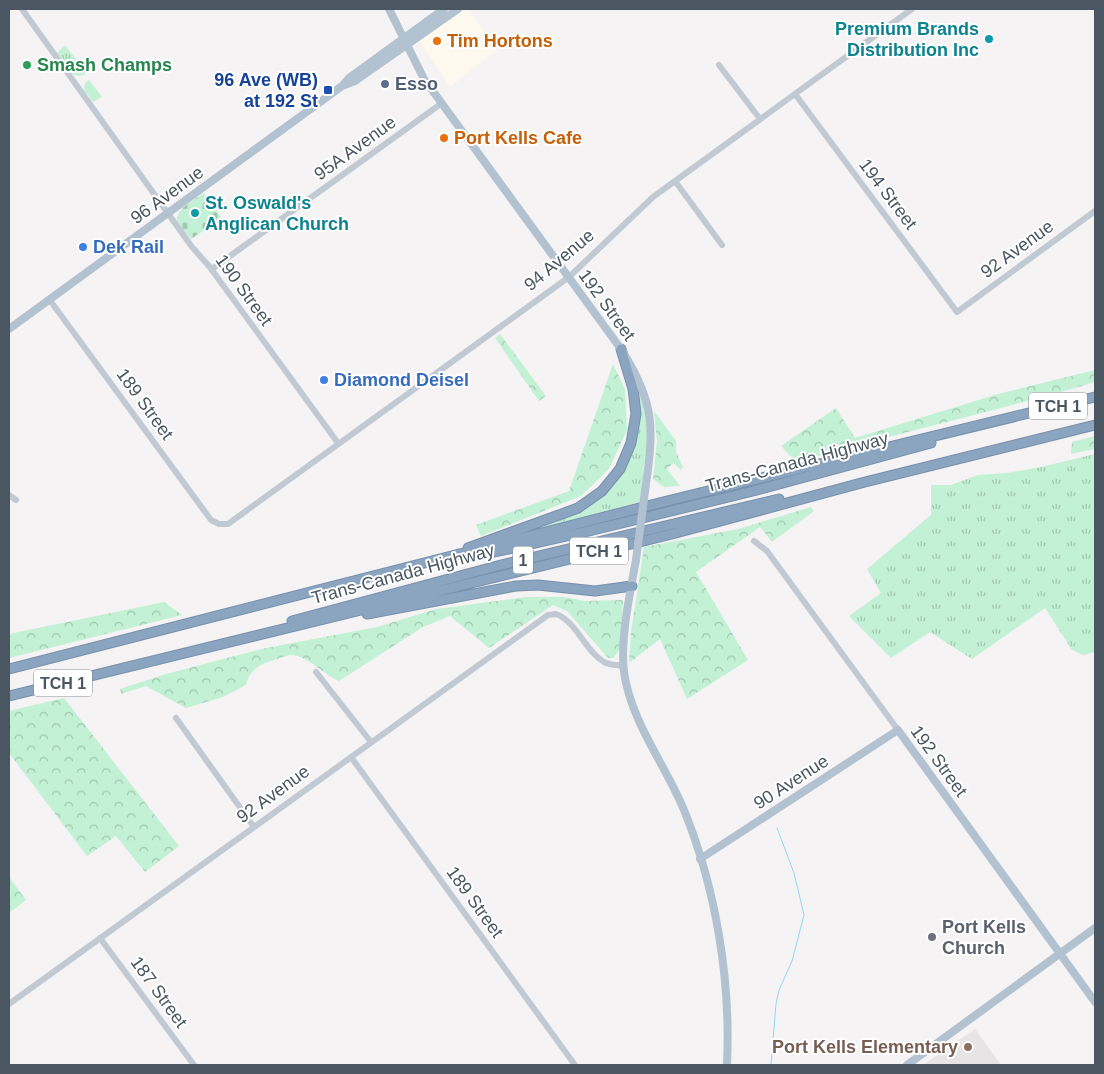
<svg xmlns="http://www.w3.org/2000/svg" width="1104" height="1074" viewBox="0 0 1104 1074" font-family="Arial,sans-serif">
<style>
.commercial{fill:#fdf9ef}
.education{fill:#e6e4e5}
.grass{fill:url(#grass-tufts)}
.forest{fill:url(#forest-crowns)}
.cemetery{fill:url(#cemetery-stones)}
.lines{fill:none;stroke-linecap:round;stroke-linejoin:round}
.stream{stroke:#90daee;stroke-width:1}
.highway-casing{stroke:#7690ad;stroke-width:11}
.minor{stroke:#c1cad2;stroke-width:6}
.major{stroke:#b3c2d1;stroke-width:8}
.highway{stroke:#8ba5c1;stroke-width:9}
.major-bridge{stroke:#b3c2d1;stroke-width:8}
.culture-dot{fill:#0f9aa8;stroke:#fff;stroke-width:2}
.food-dot{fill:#e8710a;stroke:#fff;stroke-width:2}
.leisure-dot{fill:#2e9e5b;stroke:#fff;stroke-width:2}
.service-dot{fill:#5c6f8a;stroke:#fff;stroke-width:2}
.transit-dot{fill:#1a4fb4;stroke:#fff;stroke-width:2}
.shop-dot{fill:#3f7fe0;stroke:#fff;stroke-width:2}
.worship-dot{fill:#6b7280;stroke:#fff;stroke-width:2}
.education-dot{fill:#8d6e63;stroke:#fff;stroke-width:2}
.labels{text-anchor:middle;stroke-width:4;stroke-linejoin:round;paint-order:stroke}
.shield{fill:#fff;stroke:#808990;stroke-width:1}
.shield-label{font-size:16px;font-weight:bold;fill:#4a5661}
.culture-label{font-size:18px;font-weight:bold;fill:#0d838f;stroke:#fff;text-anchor:end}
.food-label{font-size:18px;font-weight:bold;fill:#c56008;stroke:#fff;text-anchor:start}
.leisure-label{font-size:18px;font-weight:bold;fill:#27864d;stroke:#fff;text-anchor:start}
.transit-label{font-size:18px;font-weight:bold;fill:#164399;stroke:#fff;text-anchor:end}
.service-label{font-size:18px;font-weight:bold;fill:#4e5e75;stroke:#fff;text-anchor:start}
.street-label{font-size:18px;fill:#4a5661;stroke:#fff}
.shop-label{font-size:18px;font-weight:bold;fill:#366cbe;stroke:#fff;text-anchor:start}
.worship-label{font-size:18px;font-weight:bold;fill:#5b616d;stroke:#fff;text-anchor:start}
.education-label{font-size:18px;font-weight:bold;fill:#785e54;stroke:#fff;text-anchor:end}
</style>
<defs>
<pattern id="grass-tufts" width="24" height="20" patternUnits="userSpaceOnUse" patternTransform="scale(1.25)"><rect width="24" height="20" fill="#c3f1d5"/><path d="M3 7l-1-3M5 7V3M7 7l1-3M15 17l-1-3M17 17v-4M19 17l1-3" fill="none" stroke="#a0c6b0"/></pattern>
<pattern id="forest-crowns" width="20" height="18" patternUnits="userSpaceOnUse" patternTransform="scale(1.25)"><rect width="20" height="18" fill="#c3f1d5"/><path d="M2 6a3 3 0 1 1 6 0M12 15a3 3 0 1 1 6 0" fill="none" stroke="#a0c6b0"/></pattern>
<pattern id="cemetery-stones" width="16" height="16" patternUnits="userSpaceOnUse" patternTransform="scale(1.25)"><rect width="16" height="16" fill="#c3f1d5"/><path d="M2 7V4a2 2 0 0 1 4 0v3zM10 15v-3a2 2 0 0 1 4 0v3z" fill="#a0c6b0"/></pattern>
</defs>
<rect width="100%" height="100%" fill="#f5f3f3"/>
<path class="commercial" d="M465 9H468L497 50 450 87 419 41Z"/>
<path class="education" d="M975 1029 1001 1065H923Z"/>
<path class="grass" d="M65 45 86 73C72 83 65 64 57 53Z
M89 80 102 97 93 102 84 90 85 83Z
M639 391 646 410 648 454 643 467V487L640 502 532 530 531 529 579 511 625 466 636 393Z
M1095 454V652L1083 655 1072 650 1045 608 972 659 930 632 891 658 849 616 881 593 867 569 931 515V485H951L978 475 1007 473 1041 467Z"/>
<path class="forest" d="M500 334 546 396 539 401 495 338Z
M613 364 625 389 627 430 609 469 581 496 481 536 476 525 569 491Z
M1095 370V382L1082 386C987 413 891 435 796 462L781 446 836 408 855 438 998 394Z
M654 411 676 441V452L683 467 681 470 673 463 667 469 680 486 664 487 653 479 657 441Z
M1095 436V449L1071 454 1072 442Z
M811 507 814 511 772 542 760 527 696 572 748 660 687 699 660 639 629 663 631 632 644 547 738 529Z
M526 597H564L585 601 623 600 621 648 613 658H608L567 611 553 605 489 648 450 616 423 627 339 681C325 676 306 654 291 655 283 656 273 661 265 663 255 667 248 675 246 685L223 697 186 708 146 686 121 694 120 689 166 674 266 648 377 627 436 609Z
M164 602 182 615 9 658V634Z
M64 698 179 846 145 872 116 836 87 856 9 753V711Z
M9 877 26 900 9 913Z"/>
<path class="cemetery" d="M204 193 222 218 191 239C187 234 181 228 178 223 173 210 195 199 204 193Z"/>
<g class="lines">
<path class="stream" d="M771 1065 776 1004 779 990 792 961 804 915 794 873 777 828"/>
<g class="highway-casing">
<path id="highway" d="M468 548 578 508 602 491 620 469 631 443 636 414 633 389 621 349
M490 553 589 531 753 491 931 443
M367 614 516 586 538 585 595 591 632 586
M292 621 501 565 779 499
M9 669 663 502 1095 397
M9 696 672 534 865 482 1095 425"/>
</g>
<path class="minor" d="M22 9 192 247 209 266 338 443
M719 65 760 119
M795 94 957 312 1095 211
M675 181 722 245
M212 269 442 103
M49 299 211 520 219 524H228L569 277 653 197 912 9
M9 495 16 500
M754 541 767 551 898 730
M316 672 371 742
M176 718 254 827
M351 757 575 1065
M100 938 194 1065
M9 1004 548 615 556 614C577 622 585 651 604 662 610 665 617 665 623 666"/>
<path class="major" d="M389 9 424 79 621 349C656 404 654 429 645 491
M343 85 349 78 444 9
M9 329 342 86 355 81 458 9
M636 560C630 593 620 639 624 672 631 722 665 764 684 810 716 889 731 980 727 1065
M700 859 898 730 1095 1002
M907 1065 1095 928"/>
<use href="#highway" class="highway"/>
<path class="major-bridge" d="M636 560 645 491"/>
</g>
<g class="culture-dot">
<circle cx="989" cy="39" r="5"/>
<circle cx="195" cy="213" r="5"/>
</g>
<g class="food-dot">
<circle cx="437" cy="41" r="5"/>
<circle cx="444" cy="138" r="5"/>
</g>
<circle class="leisure-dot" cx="27" cy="65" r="5"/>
<circle class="service-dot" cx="385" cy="84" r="5"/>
<rect class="transit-dot" x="323" y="85" width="10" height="10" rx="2.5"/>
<g class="shop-dot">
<circle cx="83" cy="247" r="5"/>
<circle cx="324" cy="380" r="5"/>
</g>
<circle class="worship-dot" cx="932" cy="937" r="5"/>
<circle class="education-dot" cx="968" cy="1047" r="5"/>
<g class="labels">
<g class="shield">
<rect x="1029" y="392.5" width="58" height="27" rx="4"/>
<rect x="570" y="537.5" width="58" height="27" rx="4"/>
<rect x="513" y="546.5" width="20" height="27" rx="4"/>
<rect x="34" y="669.5" width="58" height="27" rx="4"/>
</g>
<g class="shield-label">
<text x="1058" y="412">TCH 1</text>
<text x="599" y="557">TCH 1</text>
<text x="523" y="566">1</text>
<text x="63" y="689">TCH 1</text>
</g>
<g class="culture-label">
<text x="979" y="35">Premium Brands<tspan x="979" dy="21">Distribution Inc</tspan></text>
<text x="205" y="209" text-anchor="start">St. Oswald's<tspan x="205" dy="21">Anglican Church</tspan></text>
</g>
<g class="food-label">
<text x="447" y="47">Tim Hortons</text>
<text x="454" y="144">Port Kells Cafe</text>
</g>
<g class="leisure-label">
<text x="37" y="71">Smash Champs</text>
</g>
<g class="transit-label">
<text x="318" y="86">96 Ave (WB)<tspan x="318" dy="21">at 192 St</tspan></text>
</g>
<g class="service-label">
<text x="395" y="90">Esso</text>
</g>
<g class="street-label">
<text transform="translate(355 148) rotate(-36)" y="6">95A Avenue</text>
<text transform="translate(888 194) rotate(53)" y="6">194 Street</text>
<text transform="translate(167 195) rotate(-36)" y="6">96 Avenue</text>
<text transform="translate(1017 249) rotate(-36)" y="6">92 Avenue</text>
<text transform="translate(559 260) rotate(-40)" y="6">94 Avenue</text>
<text transform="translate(244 290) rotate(54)" y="6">190 Street</text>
<text transform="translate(607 305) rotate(54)" y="6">192 Street</text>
<text transform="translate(145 404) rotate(54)" y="6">189 Street</text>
<text transform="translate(797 462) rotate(-15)" y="6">Trans-Canada Highway</text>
<text transform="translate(403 574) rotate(-15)" y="6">Trans-Canada Highway</text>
<text transform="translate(939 761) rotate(54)" y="6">192 Street</text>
<text transform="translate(791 782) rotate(-33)" y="6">90 Avenue</text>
<text transform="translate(273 794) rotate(-36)" y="6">92 Avenue</text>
<text transform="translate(475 902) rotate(54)" y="6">189 Street</text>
<text transform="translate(159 992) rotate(54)" y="6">187 Street</text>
</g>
<g class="shop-label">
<text x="93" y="253">Dek Rail</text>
<text x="334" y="386">Diamond Deisel</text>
</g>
<g class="worship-label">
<text x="942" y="933">Port Kells<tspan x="942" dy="21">Church</tspan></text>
</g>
<g class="education-label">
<text x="958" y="1053">Port Kells Elementary</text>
</g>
</g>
<rect width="1104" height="1074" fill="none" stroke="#4a5661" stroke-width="20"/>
</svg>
